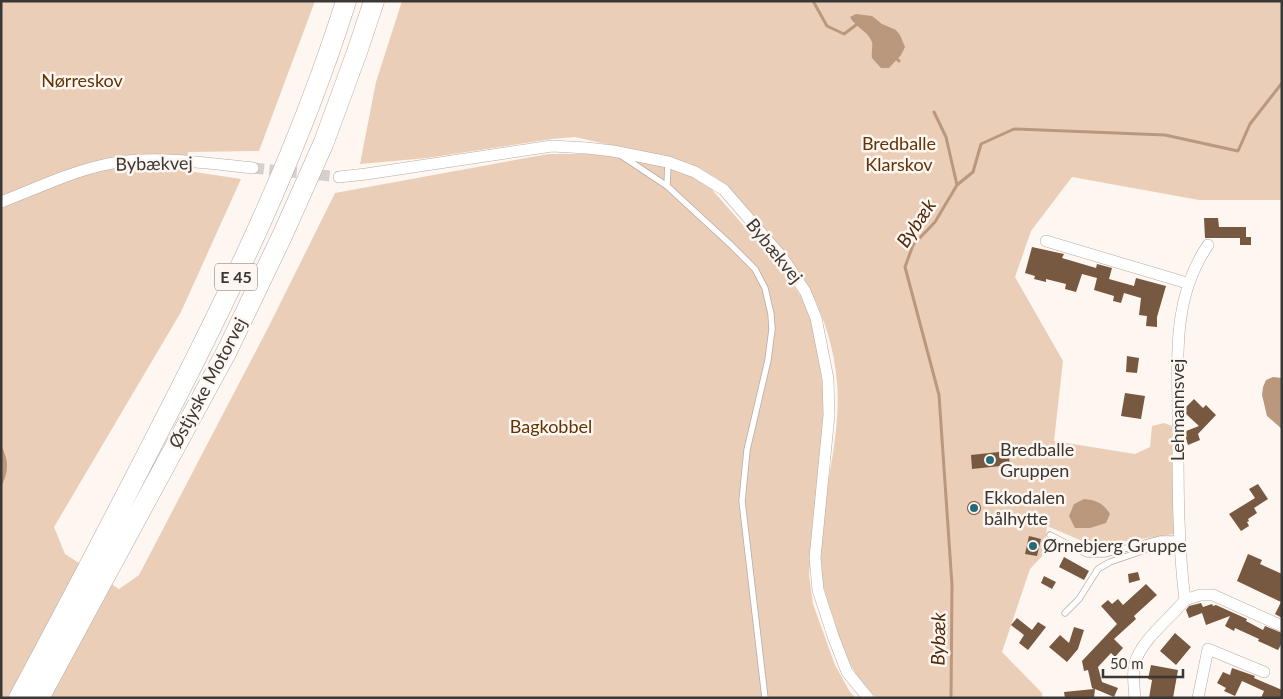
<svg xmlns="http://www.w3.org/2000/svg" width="1283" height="699" viewBox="0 0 1283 699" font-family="Lato,sans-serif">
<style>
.green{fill:#ebceb8}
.water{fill:#b9987e}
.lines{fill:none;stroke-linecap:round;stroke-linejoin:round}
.stream{stroke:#b9987e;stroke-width:3}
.building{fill:#775840}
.minor-tunnel{stroke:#d7d0ca;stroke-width:11;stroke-dasharray:11 5.5;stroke-linecap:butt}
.service-casing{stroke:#b5aba5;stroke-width:7}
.minor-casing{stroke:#b5aba5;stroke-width:12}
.motorway-casing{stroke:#b5aba5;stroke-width:21}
.service{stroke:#fff;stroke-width:5.5}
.minor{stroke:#fff;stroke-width:11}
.motorway{stroke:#fff;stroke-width:20}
.poi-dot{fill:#236c77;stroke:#fef6f0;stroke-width:2}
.labels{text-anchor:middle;stroke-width:5;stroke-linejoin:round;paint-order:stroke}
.shield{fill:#fef6f0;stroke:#76706c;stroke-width:1}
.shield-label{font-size:16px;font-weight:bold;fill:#3b3734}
.park-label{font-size:18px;fill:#603405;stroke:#fef6f0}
.street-label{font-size:18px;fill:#3b3734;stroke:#fef6f0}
.poi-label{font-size:18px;fill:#3b3734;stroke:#fef6f0;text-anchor:start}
.water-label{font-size:19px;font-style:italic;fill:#4e2b0b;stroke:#fef6f0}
</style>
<rect width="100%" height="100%" fill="#fef6f0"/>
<path class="green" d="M1 1H315L259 151 188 152V171L241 179 181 312 54 527 65 554 119 589 139 575 270 324 335 193 548 154H594L642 161 687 173 707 184 787 275 805 303 815 335 824 395V422L809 575 813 604 835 665 850 692 856 698H1Z
M402 1H1282V200H1199L1072 177 1031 231 1015 277 1063 361 1054 441 1135 454 1150 447 1152 426 1164 423 1174 427 1173 452 1174 534 1094 546 1047 526 1045 553 1030 569 1002 652 1042 693V698H877C854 678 843 652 835 623 829 604 821 584 820 564 818 505 842 443 837 383 835 351 824 317 810 289L725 186 718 179 689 163 575 137 552 139 427 158 360 164 376 82Z"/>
<path class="water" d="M856 14 872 16 882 24 896 30 900 35 905 47 901 55 889 68H881L872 58C871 53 873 47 872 42 868 31 855 27 850 17Z
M1273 377 1282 378V429L1267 416 1262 395 1263 387 1266 380Z
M1 445C9 461 9 471 1 487Z
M1084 499C1096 500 1103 503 1110 514L1106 523 1090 528H1075L1069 516 1074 504Z"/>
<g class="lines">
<path class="stream" d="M813 1 827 26 844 34 856 25
M897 59 899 61
M934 112 946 137 957 185
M951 698 952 585 939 395 905 267 913 245 935 222 957 185 973 172 981 144 1014 129 1165 135 1238 151 1250 124 1282 83"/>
</g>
<path class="building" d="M1204 218H1218L1219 227H1246V237H1251V245H1240V238H1205Z
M1032 247 1064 254 1062 258 1096 268 1097 264 1112 268 1109 279 1134 286 1136 278 1166 286 1157 317V327L1146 326 1147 316 1139 315 1141 298 1124 293 1121 303 1113 301 1114 296 1094 290 1097 278 1082 274 1076 292 1065 289 1066 284 1046 279V282L1034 279 1035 276 1025 273Z
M1127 356 1139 358 1137 373 1126 372Z
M1125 393 1145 396 1141 419 1121 416Z
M1194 399 1203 408 1206 405 1216 415 1198 434 1200 440 1188 445 1186 439V431L1199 426 1185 413V408Z
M1008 451 1010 465 972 469 971 455Z
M1258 484 1268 499 1254 508 1257 513 1248 519 1249 521 1247 522 1249 526 1241 531 1229 514 1255 498 1249 489Z
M967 508a7 7 0 1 1 14 0a7 7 0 1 1-14 0Z
M1029 536 1041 539 1037 556 1025 554Z
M1248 554 1262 560 1260 564 1282 574V618L1275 614 1281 602 1237 581Z
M1064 557 1089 571 1084 580 1059 567Z
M1138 572 1140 580 1129 583 1128 574Z
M1044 576 1056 582 1052 589 1041 583Z
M1146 584 1157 595 1134 616 1136 619 1114 639 1123 648 1115 657 1111 653 1098 667 1102 682 1118 688 1114 697 1095 689 1094 698H1065L1064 692 1094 689 1092 688 1088 670 1084 671 1082 661 1117 624 1101 606 1108 600 1112 604 1118 599 1123 605Z
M1201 603 1203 607 1212 604 1213 606 1216 605 1247 619 1246 621 1263 630 1265 626 1282 633V643L1278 650 1258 641 1259 639 1235 628 1234 631 1225 626 1230 616 1206 625 1202 613 1189 618 1186 610 1189 606Z
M1017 618 1032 630 1038 622 1046 627 1028 650 1019 643 1024 635 1011 625Z
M1074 627 1084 630 1078 649 1067 662 1049 647 1060 635 1069 643Z
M1175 633 1191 647 1176 665 1160 651Z
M1151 665 1178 670 1173 698H1149L1152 680 1148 679Z
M1232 668 1255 676 1254 678 1282 690V698H1261L1264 691 1242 681 1235 696 1224 691 1226 688 1217 683 1223 672 1230 675Z"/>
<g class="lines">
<path class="minor-tunnel" d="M253 168 339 177"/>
<g class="service-casing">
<path id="service" d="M622 156 667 186 730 244 755 269 765 288 771 314 772 329 768 360 747 450 742 501 765 698
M667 186 668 162
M1050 535 1087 554H1104L1161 539H1174
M1065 613 1079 599 1098 569 1110 562 1180 538"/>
</g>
<g class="minor-casing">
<path id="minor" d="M339 177 366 174 552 146 587 148 613 151 668 162 695 172 724 190 782 257 805 291 816 318 828 379 829 415 815 558 818 590 833 636 847 672 868 698
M1 202C35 189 68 173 103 165 151 154 204 163 253 168
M1046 241 1187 283
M1185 600 1200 595H1213L1282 626
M1135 698C1134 686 1132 674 1135 663 1141 640 1170 619 1185 600 1178 544 1178 488 1178 433 1179 367 1169 302 1208 245
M1198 698 1208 649 1264 672"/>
</g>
<g class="motorway-casing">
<path id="motorway" d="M19 698C68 607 116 515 163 423 233 287 300 148 346 1
M39 698 227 351 283 234 324 142 357 52 374 1"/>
</g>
<use href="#service" class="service"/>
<use href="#minor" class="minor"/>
<use href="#motorway" class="motorway"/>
</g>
<g class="poi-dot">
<circle cx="990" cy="460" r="5"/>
<circle cx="974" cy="508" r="5"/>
<circle cx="1033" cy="546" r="5"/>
</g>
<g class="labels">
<rect class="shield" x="215" y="263.5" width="42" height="27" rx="4"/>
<g class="shield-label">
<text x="236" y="283">E 45</text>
</g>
<g class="park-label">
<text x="82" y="87">Nørreskov</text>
<text x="899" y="150">Bredballe<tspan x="899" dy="21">Klarskov</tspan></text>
<text x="551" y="433">Bagkobbel</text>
</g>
<g class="street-label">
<text transform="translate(154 164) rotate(-1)" y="6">Bybækvej</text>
<text transform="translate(774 251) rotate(51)" y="6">Bybækvej</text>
<text transform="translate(208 383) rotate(-62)" y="6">Østjyske Motorvej</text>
<text transform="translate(1178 410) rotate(-90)" y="6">Lehmannsvej</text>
</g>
<g class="poi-label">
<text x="1000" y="456">Bredballe<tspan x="1000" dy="21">Gruppen</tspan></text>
<text x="984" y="504">Ekkodalen<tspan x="984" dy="21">bålhytte</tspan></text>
<text x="1043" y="552">Ørnebjerg Gruppe</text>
</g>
<g class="water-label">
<text transform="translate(916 223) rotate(-56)" y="7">Bybæk</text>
<text transform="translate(938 639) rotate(-89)" y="7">Bybæk</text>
</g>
</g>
<rect width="1283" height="699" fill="none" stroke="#3b3734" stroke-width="5"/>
<path d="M1103 669v8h80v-8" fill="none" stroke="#3b3734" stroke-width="2.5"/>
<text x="1110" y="669" font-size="15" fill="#3b3734" stroke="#fef6f0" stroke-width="4" paint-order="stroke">50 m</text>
</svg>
